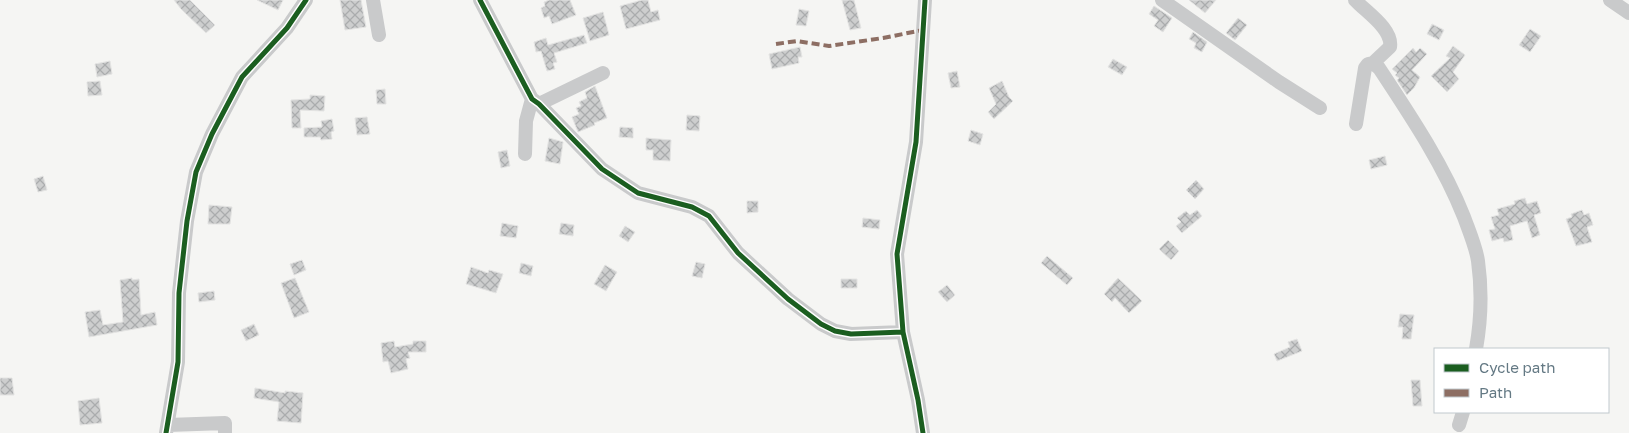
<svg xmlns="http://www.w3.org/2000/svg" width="1629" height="433" viewBox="0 0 1629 433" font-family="'Golos Text',sans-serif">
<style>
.building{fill:url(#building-cross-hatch);stroke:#e4e4e3}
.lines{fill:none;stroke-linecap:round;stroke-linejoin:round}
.minor{stroke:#c9cacb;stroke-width:14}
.quiet{stroke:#8d6e63;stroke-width:4;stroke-dasharray:8 4;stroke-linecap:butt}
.cycleway-casing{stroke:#fff;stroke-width:8}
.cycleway{stroke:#1b5e20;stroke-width:5}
</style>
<defs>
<pattern id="building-cross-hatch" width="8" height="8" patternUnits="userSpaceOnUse" patternTransform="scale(1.25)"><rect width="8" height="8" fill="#cdcece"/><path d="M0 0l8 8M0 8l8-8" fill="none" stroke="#aaacad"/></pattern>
</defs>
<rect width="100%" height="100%" fill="#f5f5f3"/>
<path class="building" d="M174 0H190L215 25 206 33 181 9Z
M257 0H283L278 10Z
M340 0H361L366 27 345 30Z
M549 0H570L576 15 552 24 549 16 544 18 541 8 545 6 544 2Z
M642 0H648L651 12 658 10 660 20 626 29 620 6Z
M842 0H854L861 28 850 30Z
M1189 0H1216L1205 13Z
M1154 6 1172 18 1163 32 1154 26 1158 20 1149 14Z
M799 9 809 11 806 26 796 25Z
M603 12 609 35 590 41 583 18Z
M1238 18 1247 25 1235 40 1226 33Z
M1432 24 1444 30 1439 40 1427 34Z
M1530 29 1541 36 1530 52 1519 45Z
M1193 32 1207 42 1202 52 1194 48 1196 43 1189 39Z
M584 35 587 43 554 53 557 62 553 63 555 69 547 71 541 51 536 52 534 42 546 38 548 45Z
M1453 46 1465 55 1453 72 1459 79 1447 92 1431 76 1450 58 1446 56Z
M800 47 802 57H798L799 63 772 69 769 54Z
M1413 48 1416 52 1420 48 1427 54 1412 70 1420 77 1414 88 1407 95 1397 80 1399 78 1395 75 1397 73 1392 69Z
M1113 59 1127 67 1122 75 1108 67Z
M110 61 112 74 97 77 95 64Z
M957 71 960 87 951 88 948 73Z
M100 81 102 95 88 96 87 82Z
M1002 81 1009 97 1013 101 994 119 988 112 996 104 989 88Z
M595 86 607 118 594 123 595 125 578 132 572 117 579 114 576 108 581 106 579 102 587 98 585 92Z
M385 89 386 104H377L376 90Z
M310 95 325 96 324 111 300 110 301 128H292L291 100 310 99Z
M687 115 700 116 699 131 686 130Z
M367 117 370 134 357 135 355 118Z
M332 119 334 131 331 132 332 139 321 140 320 137H304V128L322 127 321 121Z
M620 127 633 128V138L619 137Z
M971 130 983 134 980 145 968 141Z
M549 138 563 142 560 164 545 161Z
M646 138 671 140 670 161 653 160V150H646Z
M507 150 510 166 501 168 498 152Z
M1385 156 1387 165 1371 169 1369 160Z
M43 176 47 190 38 192 34 179Z
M1196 180 1204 189 1195 199 1186 190Z
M1525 198 1527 204 1537 201 1541 213 1534 215 1540 235 1532 238 1527 221 1510 226 1513 240 1504 242 1503 238 1492 241 1489 230 1495 229 1491 217 1499 215 1497 209 1515 204 1514 201Z
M747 201H758V212L747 213Z
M209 205 232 207 230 224H208Z
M1197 210 1202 216 1182 233 1176 226 1181 222 1177 218 1186 211 1190 215Z
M1582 210 1584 215 1589 213 1593 225 1587 227 1592 242 1576 246 1566 219 1572 217 1571 214Z
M863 218 880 220 879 229 862 227Z
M502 223 518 226 516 238 500 236Z
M561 223 574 225 573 236 559 234Z
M625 226 635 232 628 242 619 236Z
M1168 240 1179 251 1171 260 1159 249Z
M1047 256 1073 278 1067 285 1041 263Z
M302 260 306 270 294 275 290 264Z
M696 262 705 264 702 278 692 276Z
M521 263 533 266 531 276 519 273Z
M605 265 617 272 606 291 594 284Z
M471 267 488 273 489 270 503 274 496 293 466 284Z
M132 278V280L139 279 141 315 155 312 157 325 89 337 85 312 100 310 103 325 123 322 120 280Z
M295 278 309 312 294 318 281 283Z
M1118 278 1142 301 1129 313 1115 298 1112 302 1104 294Z
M841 279H857V288H841Z
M947 285 955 295 947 302 938 292Z
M214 291 215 300 199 302 198 293Z
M1400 314 1414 315 1411 339H1402L1403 327H1398Z
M254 324 259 335 246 341 241 330Z
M1297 339 1302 351 1277 361 1274 354 1290 347 1288 342Z
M394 341 395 347 413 344V341H426V352H408L410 358 406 359 408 369 391 373 388 361 383 362 381 343Z
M0 378H12L14 395H0Z
M1411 380H1420L1422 406H1413Z
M255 388 285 393V391L303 393 301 423 277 421 279 402 254 398Z
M99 398 102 423 80 425 78 401Z"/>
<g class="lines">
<path class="minor" d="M373 0 379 35
M480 0 532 99 539 104 602 169 638 193 692 207 709 216 738 253 788 299 821 324 835 331 851 334 903 332
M1162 0 1279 82 1320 108
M1355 0C1366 12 1393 29 1390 47L1373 63
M1610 0 1629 13
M539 104 603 73
M1356 124 1365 68 1368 64 1373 63 1379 68C1410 115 1443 164 1464 217 1469 231 1476 247 1478 261 1482 290 1481 321 1476 349
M525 154 526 121 532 99
M168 425 225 423V433
M1459 425 1463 412
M166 433 178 362 179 293 187 221 196 172 212 134 242 77 287 28 306 0
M923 433 918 400 903 332 897 254 916 142 925 0"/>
<path class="quiet" d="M776 44 797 41 829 46 883 38 923 30"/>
<g class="cycleway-casing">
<path id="cycleway" d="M480 0 532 99 539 104 602 169 638 193 692 207 709 216 738 253 788 299 821 324 835 331 851 334 903 332
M166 433 178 362 179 293 187 221 196 172 212 134 242 77 287 28 306 0
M923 433 918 400 903 332 897 254 916 142 925 0"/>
</g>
<use href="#cycleway" class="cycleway"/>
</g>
<rect x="1434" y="348" width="175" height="65" fill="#ffffff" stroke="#c1c9ce"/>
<rect x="1444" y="364" width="25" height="8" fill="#1b5e20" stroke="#c1c9ce"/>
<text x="1479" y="373" font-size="15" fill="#647984">Cycle path</text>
<rect x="1444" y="389" width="25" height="8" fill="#8d6e63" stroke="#c1c9ce"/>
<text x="1479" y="398" font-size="15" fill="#647984">Path</text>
</svg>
